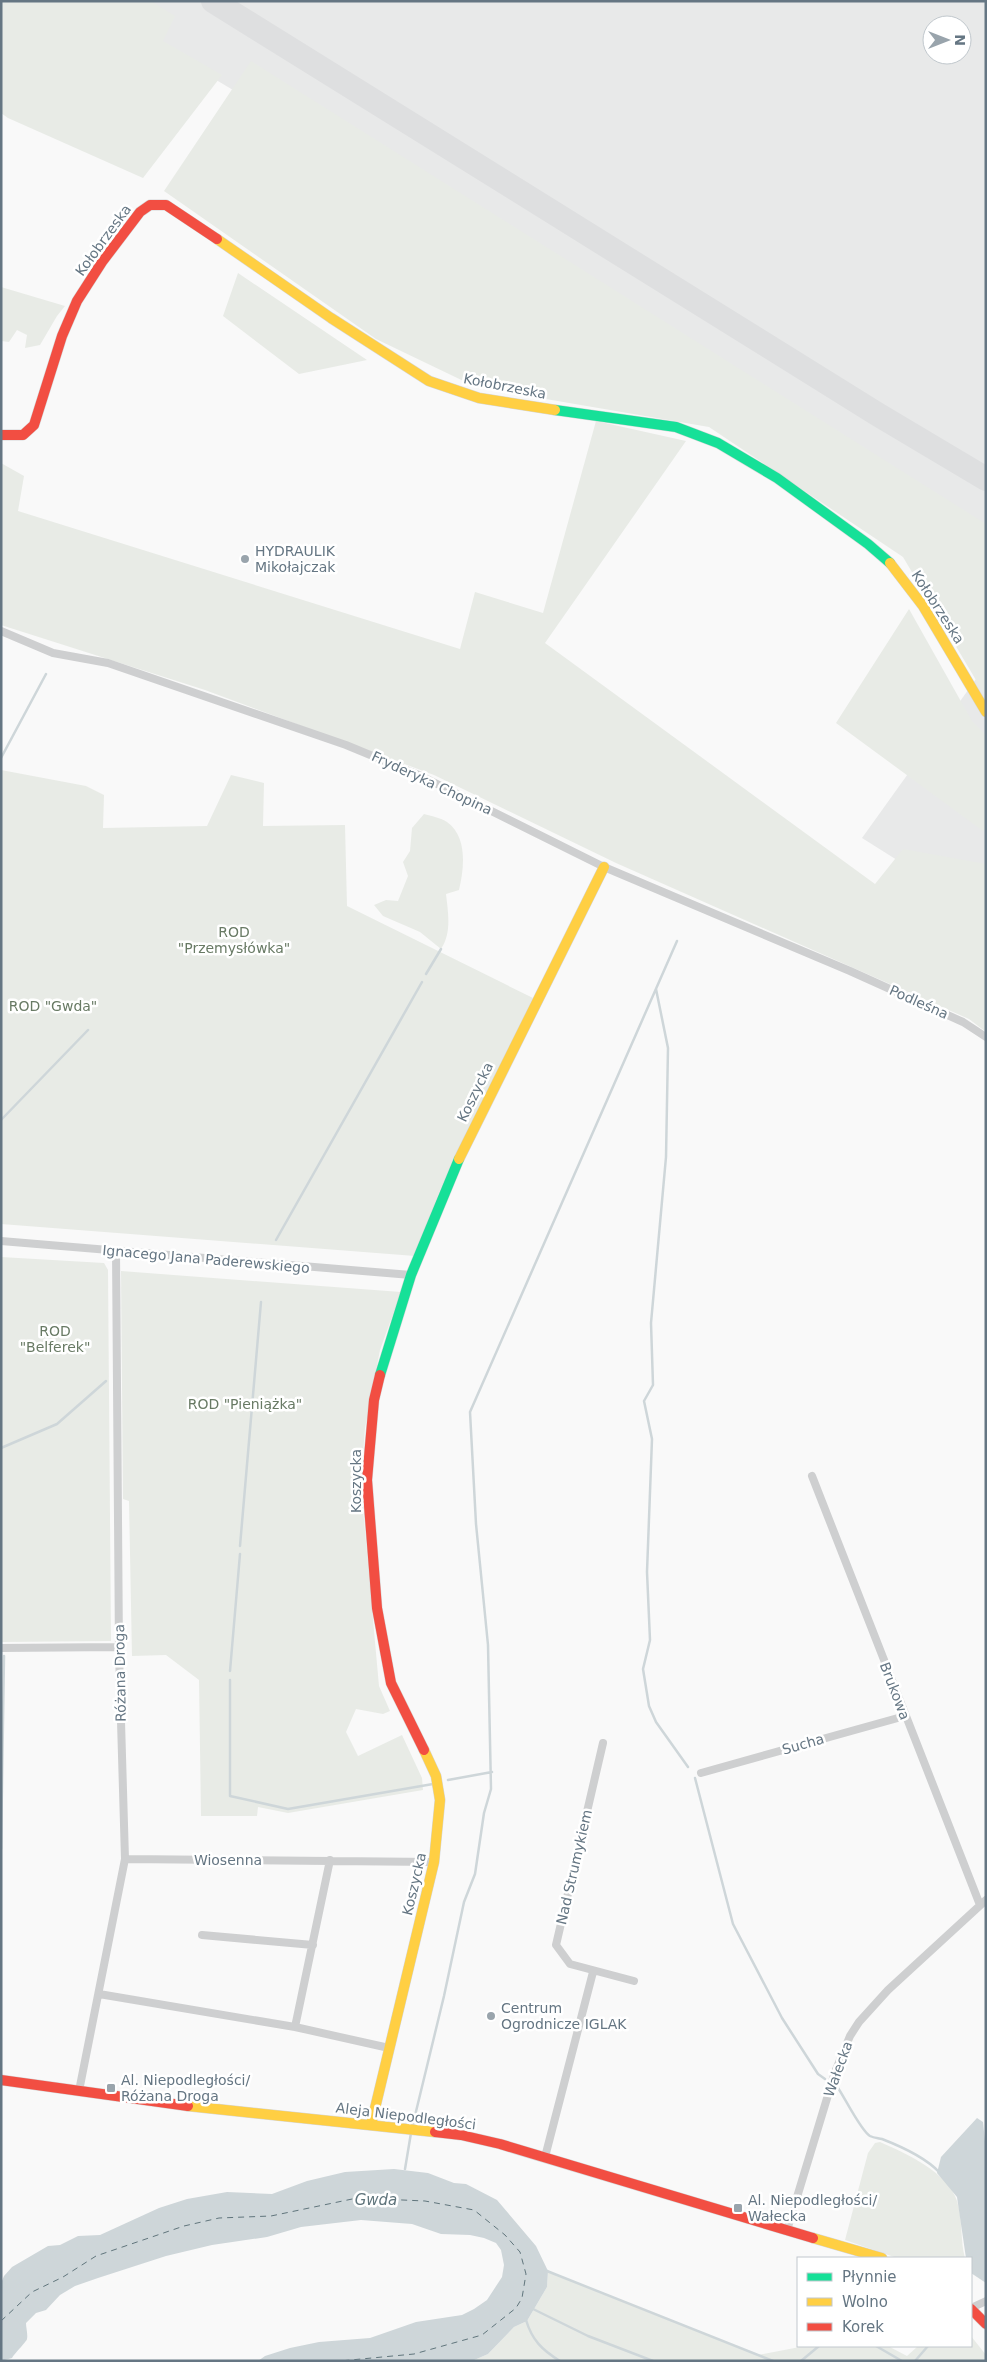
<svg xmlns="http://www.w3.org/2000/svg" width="987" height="2362" viewBox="0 0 987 2362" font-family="'DejaVu Sans',sans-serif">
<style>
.built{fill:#e8e9e9;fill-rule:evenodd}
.green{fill:#e8ebe6}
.water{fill:#ced6d9}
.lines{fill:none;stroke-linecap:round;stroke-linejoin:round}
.stream{stroke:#ced6d9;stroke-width:2.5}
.ferry{stroke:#60757c;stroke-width:1;stroke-dasharray:6 5;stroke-linecap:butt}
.taxiway{stroke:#dedfe0;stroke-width:24}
.fast-casing{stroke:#d5d6d7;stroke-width:11}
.slow-casing{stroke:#d5d6d7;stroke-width:11}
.jam-casing{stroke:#d5d6d7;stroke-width:11}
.street{stroke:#cecfd0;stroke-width:8}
.fast{stroke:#16e098;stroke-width:10}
.slow{stroke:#ffcf43;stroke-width:10}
.jam{stroke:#f24e42;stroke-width:10}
.poi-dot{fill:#99a4ac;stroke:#fff;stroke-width:2}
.labels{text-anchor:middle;stroke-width:5;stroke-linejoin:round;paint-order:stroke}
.street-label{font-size:14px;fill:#657683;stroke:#fff}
.poi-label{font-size:14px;fill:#657683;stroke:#fff;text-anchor:start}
.park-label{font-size:14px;fill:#687a64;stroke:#fff}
.water-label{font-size:15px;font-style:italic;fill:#60757c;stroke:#fff}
</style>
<rect width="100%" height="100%" fill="#f9f9f9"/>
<path class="built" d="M84 1H986V540ZM932 25H962V55H932Z
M986 665V916L862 838Z"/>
<path class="green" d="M1 1H151L175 16 163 41 222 75 143 178 8 118 1 113Z
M251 61 986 524V697L903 557 709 427 476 387 376 339 164 191Z
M238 273 367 360 299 374 223 316Z
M1 287 65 306 57 316 40 345 25 348 27 335 17 330 9 342 1 341Z
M596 421 686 441 545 643 875 884 903 849 986 864V1032L969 1019 616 863 434 775 205 690 1 625V463L24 476 18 511 460 649 475 592 543 613Z
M909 609 972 721 986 735V827L983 831 836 723Z
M1 770 86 786 104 795 103 828 207 826 231 775 264 783 263 826 345 825 347 906 533 998 440 1190 415 1256 1 1224Z
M424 814C431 816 441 818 447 822 468 837 464 869 459 890L446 894C448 912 452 933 441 949L420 932 383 916 374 905 386 900 398 901 408 876 403 862 410 851 412 828Z
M1 1257 104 1263 108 1270 111 1641 1 1642Z
M121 1271 401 1292 380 1350 365 1428 362 1468V1498L379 1686 390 1711 383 1714 356 1709 346 1732 358 1756 402 1735 422 1778 423 1790 288 1813 258 1807 257 1816H201L199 1680 166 1655 132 1656 129 1501 123 1499Z
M880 2142C905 2153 948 2172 957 2201 963 2220 960 2240 965 2258H897L845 2240 868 2153 875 2143Z
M548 2271 758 2355 805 2346H888L907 2356 918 2346H971V2336L986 2355V2361H472L488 2354 514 2327 527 2321 547 2287Z"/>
<path class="water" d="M977 2118 983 2122 986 2151V2283L971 2273V2258H966L957 2197 937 2173 941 2157Z
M394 2169 428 2173 454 2183 466 2184 497 2200 536 2246 548 2271 547 2287 527 2321 514 2327 488 2354 472 2361H258L265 2356 290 2348 319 2342 370 2338 416 2322 462 2315 474 2309 487 2300 502 2277 504 2265 501 2250 496 2243 484 2238 470 2235 441 2234 412 2224 361 2220 301 2227 267 2237 212 2245 166 2256 98 2278 75 2286 60 2295 46 2310 36 2313 26 2323C26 2328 28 2334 27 2339 27 2341 15 2353 12 2358L1 2361V2283L4 2276 12 2267 48 2246 60 2245 78 2236 100 2235 159 2208 187 2199 227 2192 272 2194 307 2181 345 2172Z"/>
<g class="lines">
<path class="stream" d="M1 758 46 674
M426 974 441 949
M656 989 668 1048 666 1157 651 1323 653 1385 644 1401 652 1439 647 1572 650 1640 643 1669 649 1706 656 1722 688 1767
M1 1120 88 1030
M276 1240 422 982
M1 1448 57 1424 106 1381
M240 1546 261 1302
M230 1671 240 1554
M230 1680V1796L288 1809 433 1784
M695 1778 733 1924 782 2018 818 2074 825 2079
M448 1780 492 1772
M1 1849 4 1656
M838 2088C845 2098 861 2131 870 2136 874 2138 878 2138 882 2139 900 2146 925 2157 939 2172
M412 2128 444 1996 464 1902 475 1874 484 1813 491 1789 488 1645 476 1524 470 1412 677 941
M405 2169 411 2133
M547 2271 773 2361
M531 2308 588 2336 653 2361
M526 2320C532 2340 542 2350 560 2361
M876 2346 902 2361
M801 2361 819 2346
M915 2361 928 2346"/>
<path class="ferry" d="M1 2321 32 2292 63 2277 96 2256 184 2226 219 2218 271 2216 357 2198 425 2201 474 2210 505 2235 520 2252 526 2274 522 2298 516 2308 482 2335 414 2354 340 2361"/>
<path class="taxiway" d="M213 1 877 414 986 479"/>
<g class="fast-casing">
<path id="fast" d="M555 410 676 427 718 443 777 478 868 544 890 563
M380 1375 411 1275 459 1159"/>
</g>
<g class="slow-casing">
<path id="slow" d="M217 239 331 318 429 381 479 398 555 410
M890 563 923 606 986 712
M459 1159 604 867
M188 2106 435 2132
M371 2125 434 1862 440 1800 436 1776 424 1750
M813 2238 882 2258"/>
</g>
<g class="jam-casing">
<path id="jam" d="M1 435H23L34 425 62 336 77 301 102 262 140 212 150 205H166L217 239
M380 1375 374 1400 367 1480 377 1608 391 1683 424 1750
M1 2080 188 2106
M435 2132 461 2135 500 2144 813 2238
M971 2309 986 2324"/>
</g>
<path class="street" d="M1 631 53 653 108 663 346 745 421 776 604 867 850 971 963 1022 986 1037
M1 1241 411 1275
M812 1476 980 1905
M1 1648 119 1647
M603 1743 556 1945 570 1964 634 1981
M701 1773 905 1716
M125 1859 434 1862
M202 1935 313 1945
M99 1994 295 2027 389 2048
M295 2027 330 1860
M79 2091 125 1859 119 1652 116 1251
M545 2157 593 1972
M787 2230 835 2072 850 2036 859 2022 888 1990 986 1900
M971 2308 986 2301"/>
<use href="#fast" class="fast"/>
<use href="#slow" class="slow"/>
<use href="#jam" class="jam"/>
</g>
<g class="poi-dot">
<circle cx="245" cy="559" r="5"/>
<circle cx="491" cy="2016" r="5"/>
<rect x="106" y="2083" width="10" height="10" rx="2.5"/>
<rect x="733" y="2203" width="10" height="10" rx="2.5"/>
</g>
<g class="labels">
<g class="street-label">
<text transform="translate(103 240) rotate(-54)" y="5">Kołobrzeska</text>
<text transform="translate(505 386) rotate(11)" y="5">Kołobrzeska</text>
<text transform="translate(938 607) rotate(57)" y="5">Kołobrzeska</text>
<text transform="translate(432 783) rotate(25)" y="5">Fryderyka Chopina</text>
<text transform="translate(919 1002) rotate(24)" y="5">Podleśna</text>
<text transform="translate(475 1092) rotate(-64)" y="5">Koszycka</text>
<text transform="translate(206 1259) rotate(5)" y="5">Ignacego Jana Paderewskiego</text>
<text transform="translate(356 1481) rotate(-90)" y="5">Koszycka</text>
<text transform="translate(120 1673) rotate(-91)" y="5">Różana Droga</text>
<text transform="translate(895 1691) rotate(69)" y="5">Brukowa</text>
<text transform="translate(803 1744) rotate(-16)" y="5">Sucha</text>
<text x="228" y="1865">Wiosenna</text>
<text transform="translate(574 1867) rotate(-77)" y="5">Nad Strumykiem</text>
<text transform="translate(414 1884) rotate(-77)" y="5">Koszycka</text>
<text transform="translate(838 2069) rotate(-70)" y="5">Wałecka</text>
<text transform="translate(406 2116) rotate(7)" y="5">Aleja Niepodległości</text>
</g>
<g class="poi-label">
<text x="255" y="556">HYDRAULIK<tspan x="255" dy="16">Mikołajczak</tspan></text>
<text x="501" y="2013">Centrum<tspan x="501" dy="16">Ogrodnicze IGLAK</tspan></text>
<text x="121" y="2085">Al. Niepodległości/<tspan x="121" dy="16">Różana Droga</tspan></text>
<text x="748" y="2205">Al. Niepodległości/<tspan x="748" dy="16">Wałecka</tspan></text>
</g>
<g class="park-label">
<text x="234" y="937">ROD<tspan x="234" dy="16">"Przemysłówka"</tspan></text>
<text x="53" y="1011">ROD "Gwda"</text>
<text x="55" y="1336">ROD<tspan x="55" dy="16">"Belferek"</tspan></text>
<text x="245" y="1409">ROD "Pieniążka"</text>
</g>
<g class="water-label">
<text x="376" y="2205">Gwda</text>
</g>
</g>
<rect width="987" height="2362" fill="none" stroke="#657683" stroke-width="5"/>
<rect x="797" y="2257" width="175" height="90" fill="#ffffff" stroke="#c1c8cd"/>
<rect x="807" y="2273" width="25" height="8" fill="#16e098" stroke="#c1c8cd"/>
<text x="842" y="2282" font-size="15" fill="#657683">Płynnie</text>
<rect x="807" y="2298" width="25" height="8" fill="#ffcf43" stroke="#c1c8cd"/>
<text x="842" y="2307" font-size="15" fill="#657683">Wolno</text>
<rect x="807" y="2323" width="25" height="8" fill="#f24e42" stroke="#c1c8cd"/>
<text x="842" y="2332" font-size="15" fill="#657683">Korek</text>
<g transform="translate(947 40) rotate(90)"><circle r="24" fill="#ffffff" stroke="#c1c8cd"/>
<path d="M0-4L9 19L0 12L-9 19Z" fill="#99a4ac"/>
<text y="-8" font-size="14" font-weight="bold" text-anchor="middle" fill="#657683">N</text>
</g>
</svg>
